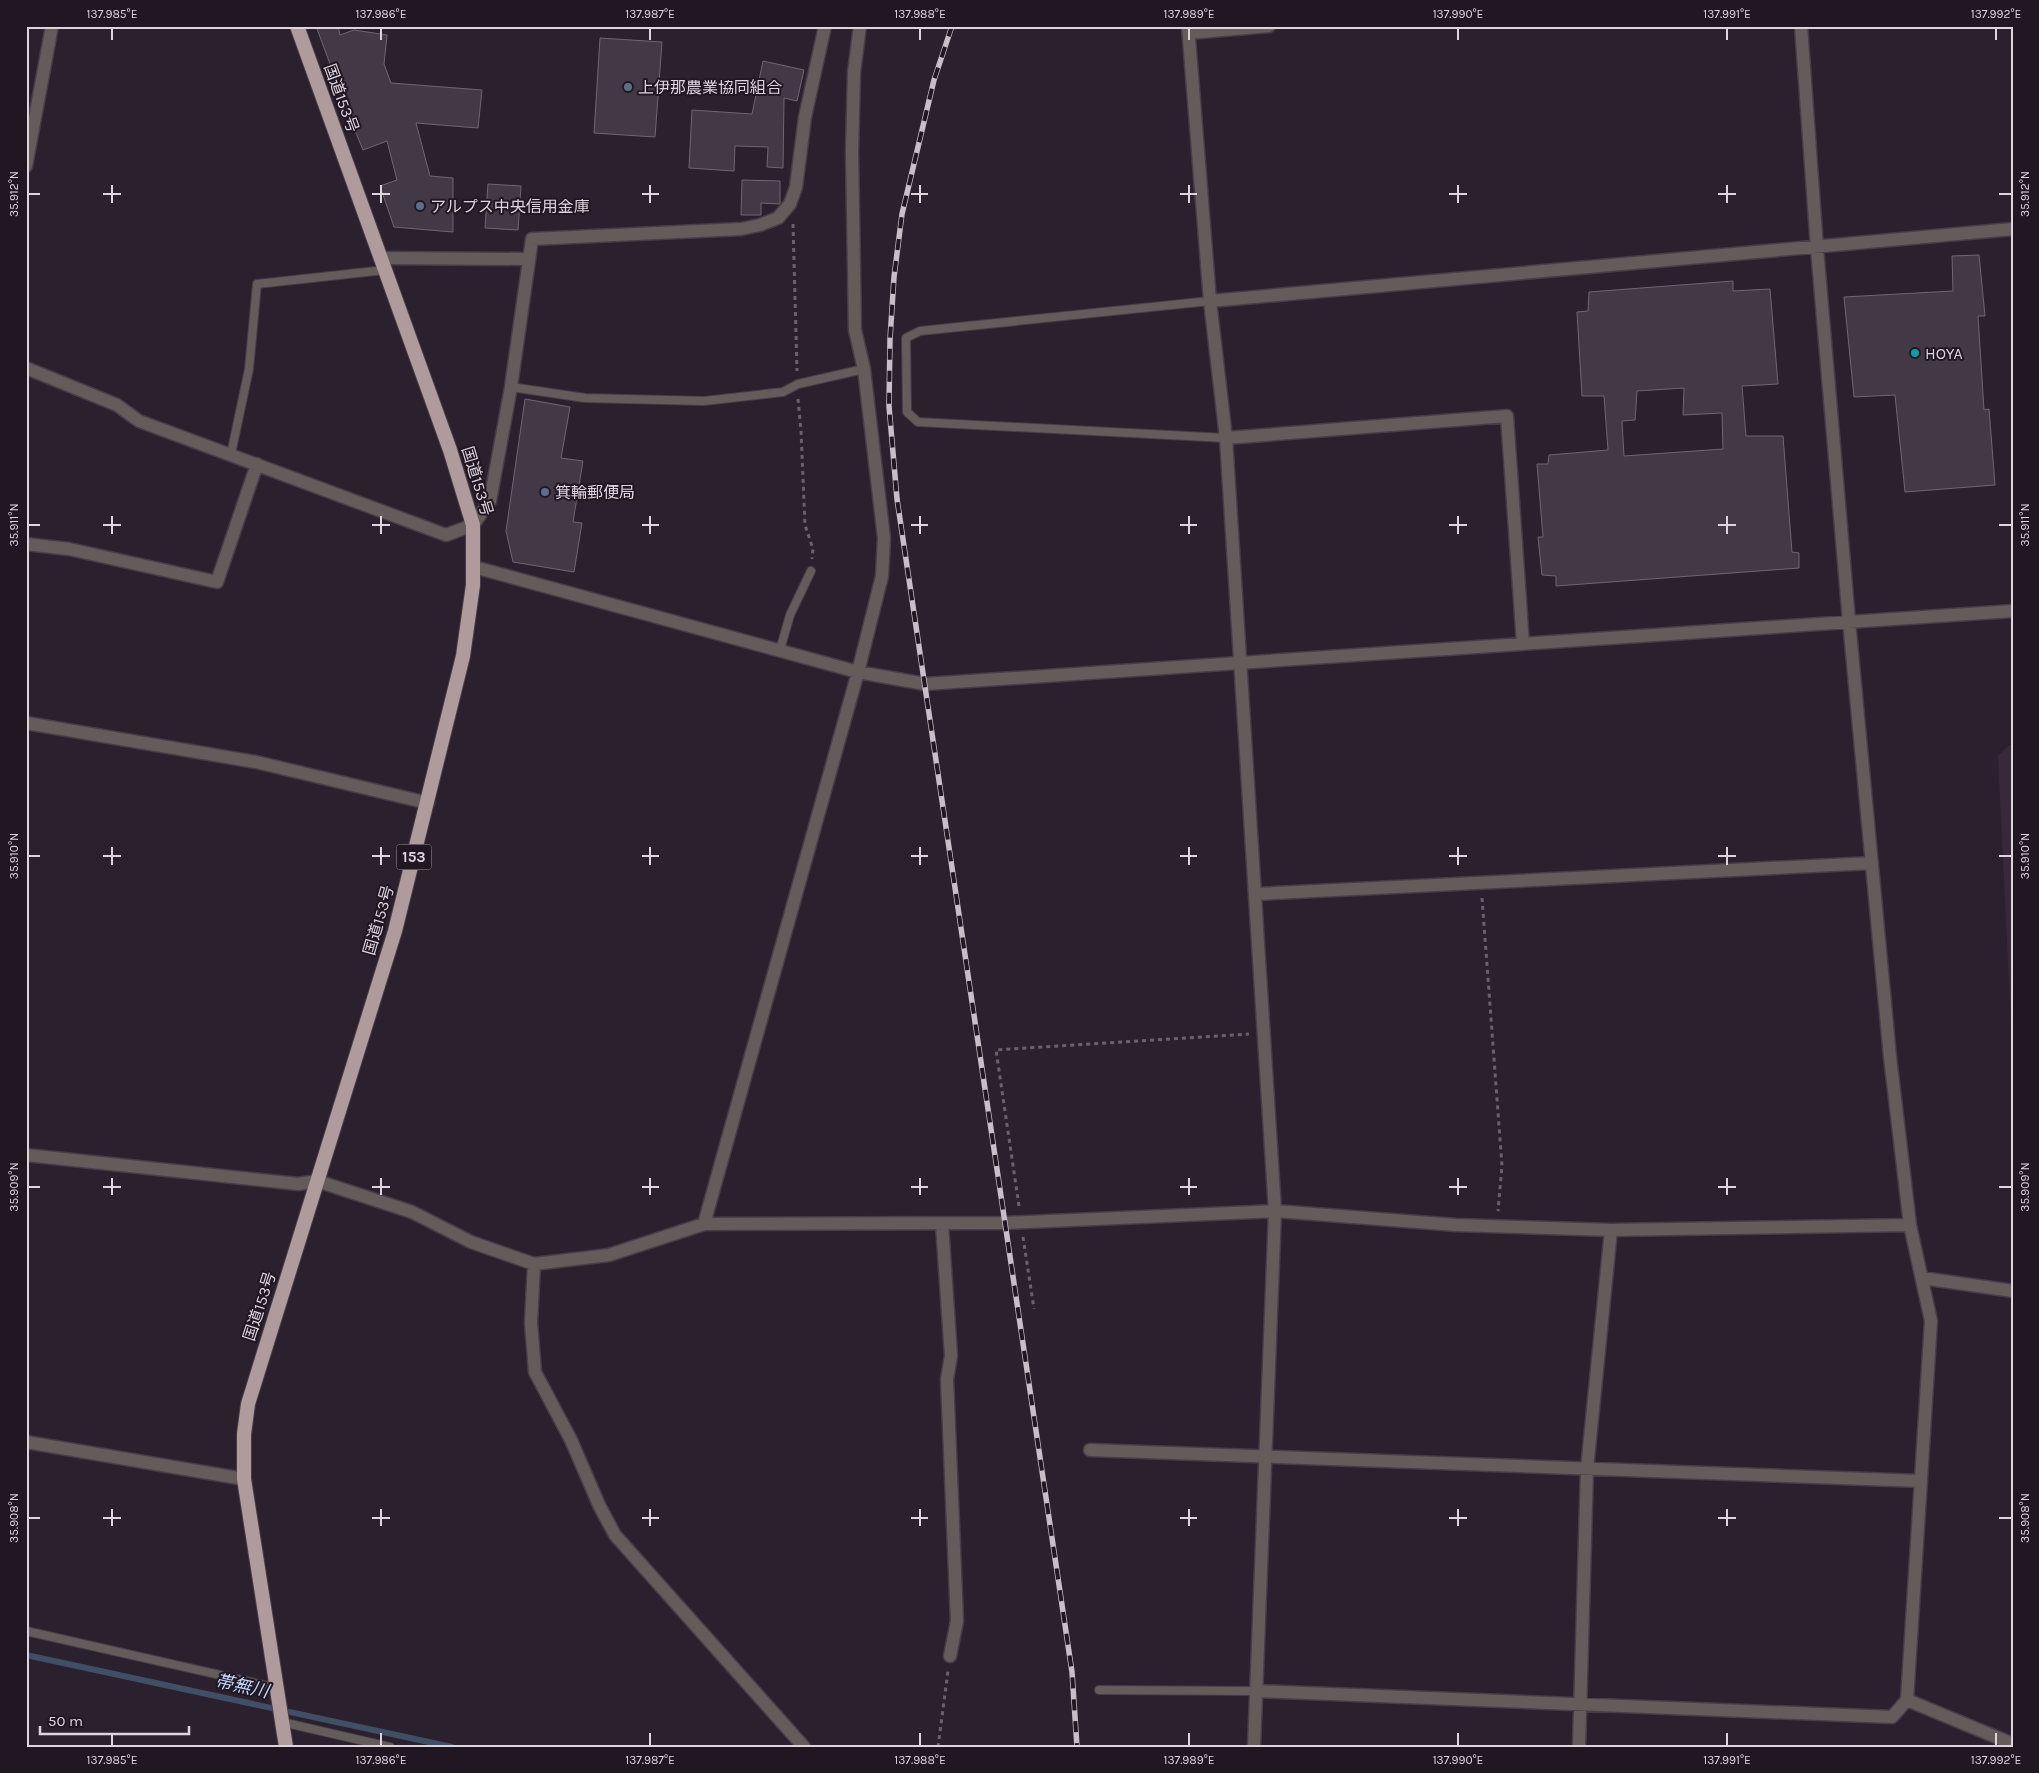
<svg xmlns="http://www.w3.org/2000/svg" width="2039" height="1773" viewBox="0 0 2039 1773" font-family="Karla,'Noto Sans JP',sans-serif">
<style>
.built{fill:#37293a}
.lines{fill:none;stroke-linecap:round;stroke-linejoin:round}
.stream{stroke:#414f66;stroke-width:6}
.building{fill:#433845;stroke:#716574;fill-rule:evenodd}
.service-casing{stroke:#473d49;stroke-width:10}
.minor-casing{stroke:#473d49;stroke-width:15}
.tertiary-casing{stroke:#473d49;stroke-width:15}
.trunk-casing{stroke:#473d49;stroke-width:16}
.path{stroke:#6b616d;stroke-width:3;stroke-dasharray:4 4;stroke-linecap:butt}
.service{stroke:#645b5b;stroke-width:8}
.minor{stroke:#645b5b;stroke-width:12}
.tertiary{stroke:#645b5b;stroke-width:12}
.trunk{stroke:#b09b9c;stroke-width:14}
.rail-casing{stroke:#c6bec8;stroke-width:5.5}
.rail{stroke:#211723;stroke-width:4;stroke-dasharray:11;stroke-linecap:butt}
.ticks{fill:none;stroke:#dcd5de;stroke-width:2}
.service-dot{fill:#5c6f8a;stroke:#211723;stroke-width:2}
.culture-dot{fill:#0f9aa8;stroke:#211723;stroke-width:2}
.labels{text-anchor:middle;stroke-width:4;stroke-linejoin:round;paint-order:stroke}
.shield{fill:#211723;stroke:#a49ca6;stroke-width:1}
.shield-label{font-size:15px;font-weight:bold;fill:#dcd5de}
.poi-label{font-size:16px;fill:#dcd5de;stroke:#211723;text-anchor:start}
.street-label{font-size:16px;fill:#dcd5de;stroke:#211723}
.water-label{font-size:18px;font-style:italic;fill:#bdd4f9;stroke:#211723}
.neatline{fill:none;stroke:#dcd5de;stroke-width:2}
.ticks-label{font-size:12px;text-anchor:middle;fill:#dcd5de}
</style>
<rect width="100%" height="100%" fill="#2b202d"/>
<path class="built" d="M2009 745H2013V1064L1998 756Z"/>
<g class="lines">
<path class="stream" d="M26 1655 452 1747"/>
</g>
<path class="building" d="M316 26H338L340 35 354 30 387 35 384 64 391 83 482 90 478 128 416 123 430 176 453 178V232L394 227 380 186 397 180 387 141 363 150 339 92 335 93 328 74 333 72Z
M600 38 662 42 655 137 594 133Z
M763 61 804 70 797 101 784 98 783 168 767 167 768 147 735 146 734 171 689 168 692 110 752 114Z
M742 180 780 181V204L761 203V215H741Z
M488 184 521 186 518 230 485 228Z
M1979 255 1985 316H1978L1984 410 1989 409 1995 485 1905 492 1895 395 1854 397 1844 297 1953 291 1952 256Z
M1733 281V291L1770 289 1778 384 1742 386 1746 436H1783L1792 552 1799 553V568L1556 586V576L1542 575 1538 537H1543L1537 464H1548L1549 455 1608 450 1604 396H1582L1577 312 1588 311 1589 292ZM1684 388 1683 415 1722 413 1723 449 1624 456 1622 421 1635 420 1637 391Z
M525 399 570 407 561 458 583 461 573 522 582 523 574 572 513 562 506 531Z"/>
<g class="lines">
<g class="service-casing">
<path id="service" d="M1210 301 920 331 906 338 907 412 918 422 1226 438
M511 387 585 398 704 401 783 392 798 384 864 369
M231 454 249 369 257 284 385 270
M780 650 790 615 811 571
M26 1631 277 1688
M1099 1690 1256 1691
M282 1722 390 1747"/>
</g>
<g class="minor-casing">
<path id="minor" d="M1189 33 1269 26
M26 166 52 26
M380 258 528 259
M1210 301 2013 229
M26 368 117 405 139 421 446 535 473 525 490 501 511 387 532 239 741 229 760 225 778 218 790 204 796 187 805 117 825 26
M1226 438 1507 416 1523 644
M26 544 69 549 217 582 257 464
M474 567 858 672 925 684 2013 611
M26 723 256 762 428 803
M1256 894 1872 863
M26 1155 298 1184 317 1181 412 1212 471 1242 534 1264 609 1255 704 1224 1004 1223 1275 1211 1456 1225 1611 1230 1910 1225
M704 1224 858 672 882 576 884 538 864 369 855 330 852 152 854 72 860 26
M942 1224 951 1356 947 1379 957 1621 950 1656
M534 1264 531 1323 535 1372 571 1440 599 1505 615 1535 804 1747
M1922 1278 2013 1291
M26 1442 244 1479
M1090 1450 1921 1481
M1256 1691 1892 1717 1907 1700 1931 1321 1910 1225 1890 1057 1849 621 1817 248 1801 26
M1907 1700 2013 1744
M1579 1747 1587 1469 1611 1230"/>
</g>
<g class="tertiary-casing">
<path id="tertiary" d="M1188 26 1210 301 1226 438 1275 1211 1254 1747"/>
</g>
<g class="trunk-casing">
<path id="trunk" d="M286 1747 244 1479V1434L248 1404 395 931 463 656 473 585V525L450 450 297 26"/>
</g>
<path class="path" d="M793 224 797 371
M798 399 801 431 805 525 813 549 812 559
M1482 898 1502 1166 1498 1211
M1019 1206 996 1050 1249 1034
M1023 1237 1034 1309
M938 1747 948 1671"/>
<use href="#service" class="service"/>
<use href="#minor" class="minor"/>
<use href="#tertiary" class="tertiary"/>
<use href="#trunk" class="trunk"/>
<g class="rail-casing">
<path id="rail" d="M952 26 934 80 902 214 894 277 890 339 889 406 897 499 1072 1672 1077 1747"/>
</g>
<use href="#rail" class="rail"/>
</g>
<path class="ticks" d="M112 28V40M381 28V40M650 28V40M920 28V40M1189 28V40M1458 28V40M1727 28V40M1996 28V40M112 185V203M381 185V203M650 185V203M920 185V203M1189 185V203M1458 185V203M1727 185V203M28 194H40M103 194H121M372 194H390M642 194H659M911 194H928M1180 194H1197M1449 194H1467M1718 194H1736M1999 194H2012M112 516V534M381 516V534M650 516V534M920 516V534M1189 516V534M1458 516V534M1727 516V534M28 525H40M103 525H121M372 525H390M642 525H659M911 525H928M1180 525H1197M1449 525H1467M1718 525H1736M1999 525H2012M112 847V865M381 847V865M650 847V865M920 847V865M1189 847V865M1458 847V865M1727 847V865M28 856H40M103 856H121M372 856H390M642 856H659M911 856H928M1180 856H1197M1449 856H1467M1718 856H1736M1999 856H2012M112 1178V1195M381 1178V1195M650 1178V1195M920 1178V1195M1189 1178V1195M1458 1178V1195M1727 1178V1195M28 1187H40M103 1187H121M372 1187H390M642 1187H659M911 1187H928M1180 1187H1197M1449 1187H1467M1718 1187H1736M1999 1187H2012M112 1509V1526M381 1509V1526M650 1509V1526M920 1509V1526M1189 1509V1526M1458 1509V1526M1727 1509V1526M28 1518H40M103 1518H121M372 1518H390M642 1518H659M911 1518H928M1180 1518H1197M1449 1518H1467M1718 1518H1736M1999 1518H2012M112 1733V1746M381 1733V1746M650 1733V1746M920 1733V1746M1189 1733V1746M1458 1733V1746M1727 1733V1746M1996 1733V1746"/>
<g class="service-dot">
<circle cx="628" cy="87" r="5"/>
<circle cx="420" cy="206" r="5"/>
<circle cx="545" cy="492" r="5"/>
</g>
<circle class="culture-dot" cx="1915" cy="353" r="5"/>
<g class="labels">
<rect class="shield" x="396.5" y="844.5" width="35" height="25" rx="4"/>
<g class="shield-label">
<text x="414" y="862">153</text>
</g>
<g class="poi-label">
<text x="638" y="93">上伊那農業協同組合</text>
<text x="430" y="212">アルプス中央信用金庫</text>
<text x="1925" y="359">HOYA</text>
<text x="555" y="498">箕輪郵便局</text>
</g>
<g class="street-label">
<text transform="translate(342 98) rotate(70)" y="6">国道153号</text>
<text transform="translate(478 481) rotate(73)" y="6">国道153号</text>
<text transform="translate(378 920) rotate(-74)" y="6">国道153号</text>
<text transform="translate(259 1306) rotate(-72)" y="6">国道153号</text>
</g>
<g class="water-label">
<text transform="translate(242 1686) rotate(12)" y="6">帯無川</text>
</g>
</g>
<rect width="2039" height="1773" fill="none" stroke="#211723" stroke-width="55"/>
<path d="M40 1726v8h149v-8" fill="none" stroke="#dcd5de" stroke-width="2.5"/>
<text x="48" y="1726" font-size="15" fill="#dcd5de" stroke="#211723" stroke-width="4" paint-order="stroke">50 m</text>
<rect x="28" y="28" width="1984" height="1718" class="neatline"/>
<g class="ticks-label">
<text x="112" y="18">137.985°E</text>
<text x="381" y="18">137.986°E</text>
<text x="650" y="18">137.987°E</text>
<text x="920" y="18">137.988°E</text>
<text x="1189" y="18">137.989°E</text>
<text x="1458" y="18">137.990°E</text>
<text x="1727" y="18">137.991°E</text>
<text x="1996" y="18">137.992°E</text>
<text transform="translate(14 194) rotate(-90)" y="4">35.912°N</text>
<text transform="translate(2025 194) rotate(-90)" y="4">35.912°N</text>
<text transform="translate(14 525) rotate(-90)" y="4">35.911°N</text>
<text transform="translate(2025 525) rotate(-90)" y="4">35.911°N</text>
<text transform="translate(14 856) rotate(-90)" y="4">35.910°N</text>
<text transform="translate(2025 856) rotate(-90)" y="4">35.910°N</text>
<text transform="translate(14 1187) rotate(-90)" y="4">35.909°N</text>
<text transform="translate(2025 1187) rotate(-90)" y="4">35.909°N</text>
<text transform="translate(14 1518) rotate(-90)" y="4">35.908°N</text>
<text transform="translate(2025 1518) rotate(-90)" y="4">35.908°N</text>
<text x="112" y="1764">137.985°E</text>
<text x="381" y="1764">137.986°E</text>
<text x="650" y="1764">137.987°E</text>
<text x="920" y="1764">137.988°E</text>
<text x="1189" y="1764">137.989°E</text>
<text x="1458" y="1764">137.990°E</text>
<text x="1727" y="1764">137.991°E</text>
<text x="1996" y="1764">137.992°E</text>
</g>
</svg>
